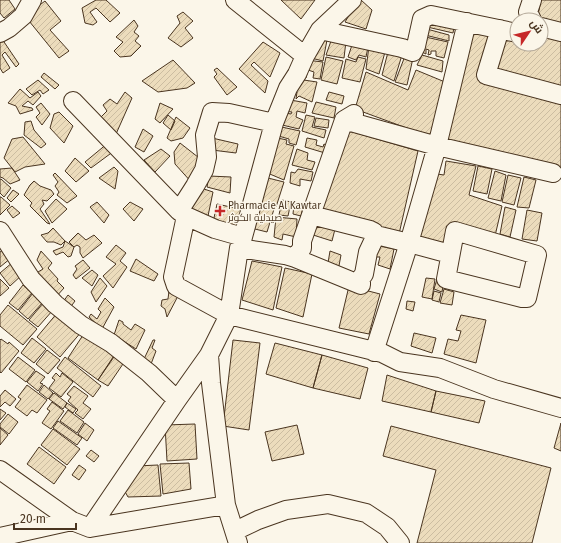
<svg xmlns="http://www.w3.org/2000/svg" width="561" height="543" viewBox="0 0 561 543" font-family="'Fira Sans',Cairo,sans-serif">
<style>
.building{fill:url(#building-hatch);stroke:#4a3520}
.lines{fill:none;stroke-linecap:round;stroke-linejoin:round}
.minor-casing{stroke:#4a3520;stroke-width:20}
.minor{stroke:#fbf6e9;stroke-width:18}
.poi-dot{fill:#c62828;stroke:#fbf6e9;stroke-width:1.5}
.labels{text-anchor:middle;stroke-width:3;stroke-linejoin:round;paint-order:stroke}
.poi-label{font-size:10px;fill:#4a3520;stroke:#fbf6e9;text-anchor:start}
</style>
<defs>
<pattern id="building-hatch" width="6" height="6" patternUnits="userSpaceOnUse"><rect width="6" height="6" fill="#ecdcbc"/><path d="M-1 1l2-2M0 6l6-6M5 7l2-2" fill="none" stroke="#ccbda1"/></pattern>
</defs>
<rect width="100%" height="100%" fill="#fbf6e9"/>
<path class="building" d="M0 0H9L15 9 4 18 0 13Z
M96 0H106L120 13 110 22 96 8 90 12 97 22 93 25 85 23 82 8Z
M281 0H315L301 19Z
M358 0H361L372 10 366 29 345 22Z
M541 0H561V28L537 20Z
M45 1 61 21 50 30 69 51 59 58 25 16Z
M183 12 193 21 185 28 193 38 181 47 168 38 180 23 177 16Z
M134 20 138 26 134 32 139 36 135 41 141 46 131 56 120 57 114 51 123 42 116 37Z
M431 20 454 27 453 33 423 26Z
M469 25 496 31 482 76 561 98V172L441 143Z
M423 28 449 35V41L421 34Z
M501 32 517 36V44H541V32L561 38V92L489 73Z
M0 36 19 64 16 67 5 52 2 55 10 68 3 73 0 68Z
M421 36 448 42 444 58 436 56V51H431V54L428 55 429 50 426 49V54L422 52Z
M317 38 327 40 323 61 307 57Z
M331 41H346L344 58 326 55Z
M263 42 280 53 270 77 254 62 251 65 268 81 265 93 239 69Z
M352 45 368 47 366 57 359 55 356 60 348 57Z
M369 46 385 52 379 74 366 69Z
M388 52 402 55 394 81 382 75Z
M422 55 443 61 442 72 417 65Z
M405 56 413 58 407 85 395 82Z
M326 57 343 61 337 84 321 80Z
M358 57 366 59 360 82 342 78 346 59 356 62Z
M173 60 195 83 187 88 158 92 142 81Z
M306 60 323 62 320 79 313 78 314 72 308 70 306 78 299 74Z
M217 68 237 87 227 95 214 77 217 74 214 70Z
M416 70 445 82 431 137 355 109 366 72 408 90Z
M44 73 59 85 55 89 41 77Z
M297 79 317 82 312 102 299 96 296 99 297 92 295 90Z
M38 80 49 90 43 94 40 90 32 95 26 89Z
M20 89 30 98 38 92 41 96 33 105 28 101 22 106 32 108 33 110 20 114 16 106 8 103Z
M125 92 132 98 116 134 101 117 107 111 103 105 110 99 117 104Z
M329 92 344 96 342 104 326 100Z
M285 99 307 103 305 113 297 111 296 117 303 120 299 129 278 124 280 112 291 114 292 112 282 111Z
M316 102 336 107 334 118 312 113Z
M41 103 50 114 42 125 36 117 40 113 36 107Z
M160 103 173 109 160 123 155 119Z
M59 112 73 126 64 143 50 128 54 114Z
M168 115 175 121 171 130 163 123Z
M306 115 315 117 312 127 326 130 324 138 302 131Z
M176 117 190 128 183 138 171 141 167 138Z
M316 118 329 120 328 128 314 126Z
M31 121 34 130 46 144 41 148 24 135 25 122Z
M277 126 300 131 296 145 289 143V139L275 135Z
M143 129 153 136 144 152 135 147Z
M346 130 418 151 399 234 318 213Z
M23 137 45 164 25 167 15 172 4 158 12 139Z
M273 137 287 140 286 144 294 146 284 180 265 172Z
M212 138 238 144 236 153 212 150Z
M307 138 317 140 316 145 323 147 324 144 326 145 325 153 305 147Z
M108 143 114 151 91 168 85 162Z
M180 143 203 161 193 184 175 164 174 152Z
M161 149 170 156 155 172 144 160Z
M297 149 308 153 307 160 315 162 312 170 292 165Z
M75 158 89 171 76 182 65 171Z
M446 161 476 166 469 195 502 206 495 236 454 223 447 249 419 239 437 174 444 175Z
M478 166 492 169 487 194 473 191Z
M114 167 118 171 115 189 99 178Z
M12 168 20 180 10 184 3 178 0 177V169Z
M298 169 313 172 311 181 300 179V186L290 183 291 172 295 173Z
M495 171 506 175 501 201 488 198Z
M55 173 77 196 67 203 57 195 59 192 55 186 58 182 53 175Z
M508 175 521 178 514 205 502 202Z
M209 176 231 177 230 193 207 187Z
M264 177 284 182 276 207 258 202Z
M524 177 536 180 529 208 517 207Z
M0 179H1L11 188 4 197 0 193Z
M34 181 40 186 51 190 54 194 47 201 42 200 44 204 40 209 50 224 47 223 30 206 32 203 24 195 30 185Z
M198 187 213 192 208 216 191 210Z
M13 190 19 194 11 202 7 198Z
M0 197H1L10 205 0 215Z
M56 199 67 209 52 223 45 211Z
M282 200 291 202 288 216 279 215Z
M97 202 109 215 104 223 90 207Z
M130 202 143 209 134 221 123 209Z
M255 203 274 209 267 232 247 227Z
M217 204 244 210 239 233 212 227Z
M294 204 303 207 301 216 293 214Z
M12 206 20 213 13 218 7 210Z
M505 207 516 210 510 237 500 234Z
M527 210 542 213 537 241 522 239Z
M276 217 297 219 296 237 283 234 282 240 274 237Z
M315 219 336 225 332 241 310 234Z
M53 228 65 241 61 245 54 242H47L41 235 48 233Z
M78 233 86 240 94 235 102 243 83 258 80 253V247L77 245 74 247 69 242Z
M65 241 74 247 71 256 68 257 63 252 56 255 53 251 63 247Z
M116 245 126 253 120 261 127 267 113 288 103 276 116 264 106 257Z
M375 245 394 249 390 269 378 265 380 257H376L375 265 368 262Z
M3 250 11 258 0 267V252Z
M41 251 52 263 48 268 58 279 57 281 64 288 55 298 33 275 43 269 37 260Z
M330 251 341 255 338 271 328 263Z
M136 259 158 274 154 281 130 271Z
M83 260 90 268 76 279 73 275 77 269 75 266Z
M252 261 282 267 273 310 242 300Z
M13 262 23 274 10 286 0 273Z
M285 268 312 274 303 317 276 308Z
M92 270 98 275 92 286 82 278Z
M100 278 107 286 96 302 91 292Z
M426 278 435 279 432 299 422 297Z
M0 279 9 288 0 296Z
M437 279 444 280 442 292 434 289Z
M23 285 32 293 18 310 9 303Z
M349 286 380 294 369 334 339 328Z
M444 289 454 292 452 305 440 303Z
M169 291 178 296 167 317 165 309 161 306 162 300 168 299Z
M434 291 441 293 439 302 432 300Z
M33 293 43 302 28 319 19 311Z
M68 295 75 301 69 309 63 302Z
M105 298 114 307 102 329 89 317 91 314 97 319 101 312 98 309Z
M407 301 415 302 413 311 406 309Z
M44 302 53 310 38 327 29 320Z
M8 305 37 329 23 345 0 326V315Z
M58 312 82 331 60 357 37 337Z
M461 315 486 320 476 363 444 354 448 339 458 341 461 331 456 330Z
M119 320 123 322V324L131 330 135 324 145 330 136 349 114 335Z
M85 332 118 351 98 380 68 358Z
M414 333 436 338 432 353 411 346Z
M32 338 46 349 34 363 21 353Z
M1 339 8 344 9 342 19 351 1 373 0 372V340Z
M153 340H155L152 348 156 351 151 364 144 359Z
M233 340 260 343 249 430 223 426Z
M275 343 322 355 313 388 266 374Z
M47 350 60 360 48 374 36 364Z
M115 354 125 361 108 386 98 380Z
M322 355 368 368 360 399 313 388Z
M18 357 35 370 26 382 9 369Z
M65 357 101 386 93 397 57 368Z
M36 371 45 377 40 383 43 384 38 391 27 382Z
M56 373 60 377 62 373 73 382 61 397 49 388 55 380 52 378Z
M387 375 436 391 431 412 382 401Z
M27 385 47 400 37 413 32 410 27 416 15 407 21 399 18 397Z
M44 385 53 393 48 399 39 392Z
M74 386 88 396 83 403 91 409 83 419 75 413 78 410 68 401 71 397 67 394Z
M5 390 16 399 10 406 5 402 0 407V396Z
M436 391 485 401 479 423 431 412Z
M54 393 67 403 63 409 49 399Z
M52 402 64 411 51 429 42 423 50 411 47 409Z
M67 403 76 409 73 413 65 407Z
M0 409 6 413 0 420Z
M68 410 84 422 77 433 60 421Z
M8 414 18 422 9 434 0 427V424Z
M58 421 82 438 77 445 53 428Z
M85 423 94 430 87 441 78 434Z
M561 423V451L554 448Z
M195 424 197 459 167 461 165 425Z
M297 425 304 454 272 461 265 432Z
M391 426 551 468 532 543H417L436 470 383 456Z
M0 428 8 435 0 445Z
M53 429 80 449 67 465 41 445Z
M39 447 66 467 54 484 27 464Z
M91 450 99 456 94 462 86 456Z
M189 463 191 489 163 494 160 464Z
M79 465 86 470 79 480 72 475Z
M158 465 161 496 128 497 123 488 136 466Z"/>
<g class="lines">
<g class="minor-casing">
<path id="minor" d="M235 0 305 56
M532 0 528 12 532 20
M541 27 561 32
M500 29 486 75 561 95
M320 30 402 48 413 52 416 46 422 19 431 15 517 33
M0 33 9 28 23 16 32 0
M73 101 179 211
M354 114 344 120 437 146 553 173
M274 123 229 113 212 112 205 135 207 157 204 170 195 186 179 211 186 216 173 277 176 286 229 315 382 353 400 362 440 368 494 389 561 408
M311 215 370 230 374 232 376 235 368 252 364 274 361 278V285L295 258 302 248V241L344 120
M186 216 215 229 243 237
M0 231 31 279 55 304 81 325 111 343 149 373 177 400
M455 231 537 255 527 298H522L446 279Z
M376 235 409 243 450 254
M239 248 285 255 295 258
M374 352 409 243 437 146 467 22
M209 355 211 383 226 505 238 543
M0 470 72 521
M90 528 177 400 209 355 229 315 239 248 243 237 274 123 288 88 297 74 305 56 320 30 352 0
M235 531 258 520 286 510 328 504 366 513 387 527 400 543
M0 537 72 521 90 528 226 505"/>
</g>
<use href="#minor" class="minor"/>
</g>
<path class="poi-dot" d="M218 205h4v4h4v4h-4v4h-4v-4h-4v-4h4z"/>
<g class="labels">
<g class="poi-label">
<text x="228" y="209">Pharmacie Al Kawtar<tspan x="228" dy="12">صيدلية الكوثر</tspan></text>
</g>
</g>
<g transform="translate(529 32) rotate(55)"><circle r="19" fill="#fbf6e9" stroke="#b4a999"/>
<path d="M0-3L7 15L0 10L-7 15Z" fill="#c62828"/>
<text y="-6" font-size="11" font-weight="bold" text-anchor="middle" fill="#4a3520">ش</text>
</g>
<path d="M14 523v6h62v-6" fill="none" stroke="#4a3520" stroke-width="2"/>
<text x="20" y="523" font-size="12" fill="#4a3520" stroke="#fbf6e9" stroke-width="3" paint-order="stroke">20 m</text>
</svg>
